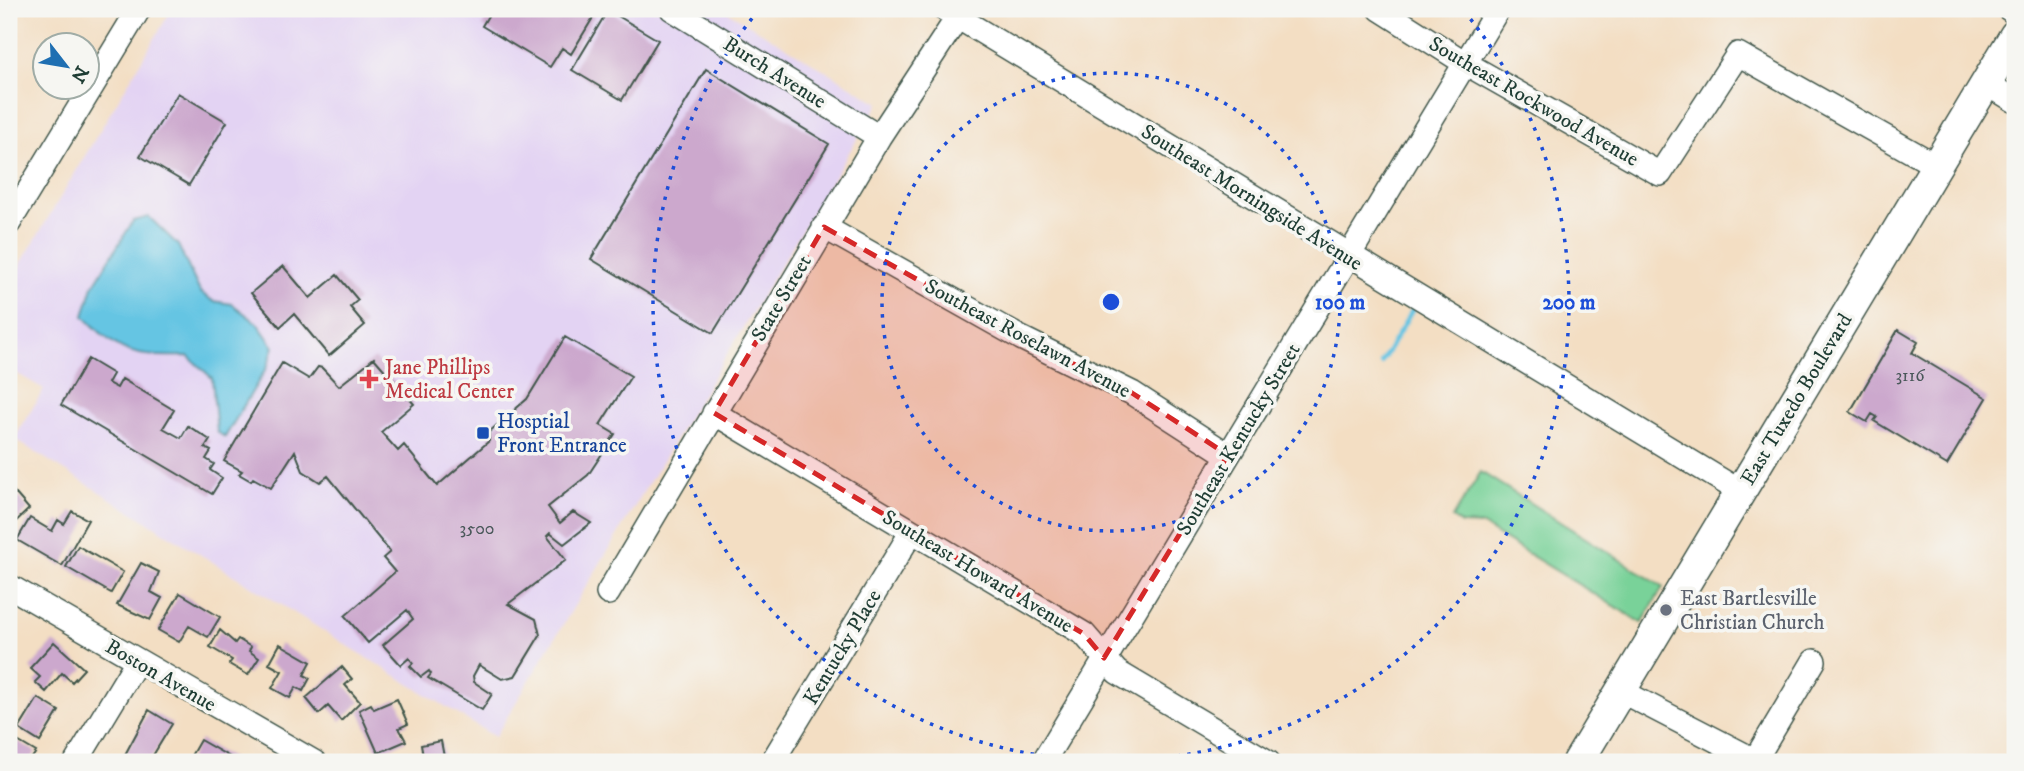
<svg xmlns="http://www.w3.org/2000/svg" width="2024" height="771" viewBox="0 0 2024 771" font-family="'IM FELL DW Pica',serif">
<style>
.built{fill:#e3d3f3}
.green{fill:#79d299;stroke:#4c8866;stroke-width:2}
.water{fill:#65c5e3;stroke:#42818c;stroke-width:2}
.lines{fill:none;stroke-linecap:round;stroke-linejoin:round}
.stream{stroke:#65c5e3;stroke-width:4.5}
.building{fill:#cca8cd}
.minor-casing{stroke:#3f5549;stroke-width:26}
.major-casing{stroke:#3f5549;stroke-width:33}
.minor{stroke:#fff;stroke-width:23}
.major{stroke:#fff;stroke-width:30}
.marked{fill:#d62828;fill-opacity:0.2;stroke:#d62828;stroke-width:5;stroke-dasharray:14 9;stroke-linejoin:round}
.ring{fill:none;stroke:#1d4ed8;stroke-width:3.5;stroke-dasharray:3.5 7}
.health-dot{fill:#e0444e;stroke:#f6f6f2;stroke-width:2.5}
.transit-dot{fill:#1a4fb4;stroke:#f6f6f2;stroke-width:2.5}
.worship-dot{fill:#6b7280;stroke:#f6f6f2;stroke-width:2.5}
.labels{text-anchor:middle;stroke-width:7;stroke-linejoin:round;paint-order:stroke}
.number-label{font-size:18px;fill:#4a585a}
.street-label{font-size:21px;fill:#1f3d34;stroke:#f6f6f2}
.health-label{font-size:21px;fill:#be3a42;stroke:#f6f6f2;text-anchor:start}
.transit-label{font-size:21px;fill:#164399;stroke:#f6f6f2;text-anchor:start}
.worship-label{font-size:21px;fill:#5b616d;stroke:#f6f6f2;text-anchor:start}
.centre{fill:#1d4ed8;stroke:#f6f6f2;stroke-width:3.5}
.ring-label{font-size:21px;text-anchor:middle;font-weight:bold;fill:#1d4ed8;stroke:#f6f6f2;stroke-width:7;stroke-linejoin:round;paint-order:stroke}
</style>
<rect width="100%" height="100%" fill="#f6f6f2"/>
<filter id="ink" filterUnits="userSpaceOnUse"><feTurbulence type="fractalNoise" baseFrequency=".0143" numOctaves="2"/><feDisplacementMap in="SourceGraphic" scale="14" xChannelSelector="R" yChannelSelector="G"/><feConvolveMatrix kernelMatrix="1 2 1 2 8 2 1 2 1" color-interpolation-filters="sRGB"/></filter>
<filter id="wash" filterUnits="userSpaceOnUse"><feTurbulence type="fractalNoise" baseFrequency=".00686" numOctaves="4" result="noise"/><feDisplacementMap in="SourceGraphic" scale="28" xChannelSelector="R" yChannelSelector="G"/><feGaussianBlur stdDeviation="1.57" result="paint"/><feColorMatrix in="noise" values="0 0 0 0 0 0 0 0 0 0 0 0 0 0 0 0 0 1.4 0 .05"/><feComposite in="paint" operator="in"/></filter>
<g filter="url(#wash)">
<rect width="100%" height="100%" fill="#f3dec3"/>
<path class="built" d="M172 9H723L879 103 495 737 14 439 44 389 9 369V284Z"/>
<path class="green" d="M1481 472 1663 587 1642 623 1481 525 1461 524 1452 518Z"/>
<path class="water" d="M149 217 178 245 200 292 213 301 232 304 257 323 274 347 267 367 225 437 217 432 212 378 188 356C135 357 121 356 84 316L93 286 133 221Z"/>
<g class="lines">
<path class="stream" d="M1381 363 1413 309"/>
</g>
<g id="blocks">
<path class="building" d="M492 9H583L594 16 571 54 562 48 550 67 482 26Z
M608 10 658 40 622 100 572 70Z
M706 69 829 144 713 333 591 259Z
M178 93 227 122 189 185 140 156Z
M283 266 310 298 337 275 358 300 350 307 365 325 329 356 294 314 280 327 251 293Z
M1898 330 1918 342 1912 353 1987 398 1947 465 1874 421 1877 417 1872 414 1867 422 1850 412Z
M565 337 631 376 600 425 615 434 588 475 548 507 560 523 573 512 591 523 564 544 550 533 547 536 566 560 508 604 536 619 540 635 515 676 502 679 479 665 473 676 474 682 492 694 482 710 428 678 431 674 429 671 421 677 410 666 413 663 409 658 401 665 383 645 413 619 407 610 368 643 345 616 395 572 383 558 390 552 328 476 320 482 303 471 295 451 271 488 253 478 251 481 239 474 242 471 224 461 282 363 309 379 318 367 322 368 339 386 374 358 414 404 381 432 398 451 404 445 437 486 489 441V432L527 399Z
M88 359 113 374 108 383 117 388 122 379 174 410 163 428 181 438 188 426 210 440 205 448 211 451 206 459 214 464 210 470 222 478 212 494 61 405Z
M9 486 29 509 9 528Z
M72 511 88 520 62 566 17 540 30 518 52 531 58 520 64 524Z
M78 546 123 572 111 593 66 567Z
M141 563 159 572 151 592 162 598 150 620 117 605Z
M180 593 220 617 208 637 189 626 179 642 158 630Z
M220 630 235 643 238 639 251 647 249 651 259 658 248 675 229 664 232 660 210 647Z
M54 642 84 669 72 682 62 673 46 692 35 682 40 677 30 668Z
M280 644 311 662 304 675 310 678 303 691 296 687 290 698 272 688 282 671 269 664Z
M342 667 352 679 345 685 360 702 341 721 328 706 319 714 306 698Z
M38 698 59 711 40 742 19 729Z
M397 699 408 724 399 728 406 741 378 753 359 710 371 704 374 709Z
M149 710 172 724 149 762H121Z
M9 736 36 752 29 762H9Z
M200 740 235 760 233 762 188 761Z
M441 741 445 762H424L421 745Z"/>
</g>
</g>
<g filter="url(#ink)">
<use href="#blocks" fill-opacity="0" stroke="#3f5549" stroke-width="2"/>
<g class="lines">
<g class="minor-casing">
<path id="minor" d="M672 9 879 137
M944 9 1741 492
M1380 9 1465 63 1660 174 1738 54 1935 165
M2009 9 2015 13
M1986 83 2015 101
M9 223 139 9
M824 227 1021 338 1132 393 1228 455
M714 413 1084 634 1117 672 1268 762
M9 586 314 762
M608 593 879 137 963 9
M1621 691 1758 762
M1755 760 1814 661
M76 762 137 661
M772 762 911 533
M1043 762 1498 9"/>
</g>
<g class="major-casing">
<path id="major" d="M1578 762 2015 35"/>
</g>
<use href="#minor" class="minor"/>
<use href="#major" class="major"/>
</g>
</g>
<path class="marked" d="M824 227 1021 338 1132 393 1228 455 1104 658 1084 634 714 413Z"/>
<g class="ring">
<circle cx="1111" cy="302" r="229"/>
<path d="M1464 11A458 458 0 1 1 758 11"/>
</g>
<path class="health-dot" d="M365.5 368.5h7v7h7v7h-7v7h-7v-7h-7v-7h7z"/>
<rect class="transit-dot" x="476" y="426" width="14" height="14" rx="3.5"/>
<circle class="worship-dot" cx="1666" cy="610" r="7"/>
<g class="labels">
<g class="number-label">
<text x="1910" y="381">3116</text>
<text x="477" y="534">3500</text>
</g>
<g class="street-label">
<text transform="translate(775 72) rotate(32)" y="7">Burch Avenue</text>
<text transform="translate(1534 101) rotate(30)" y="7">Southeast Rockwood Avenue</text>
<text transform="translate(1252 197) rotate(32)" y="7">Southeast Morningside Avenue</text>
<text transform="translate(781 298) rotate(-59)" y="7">State Street</text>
<text transform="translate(1028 338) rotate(28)" y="7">Southeast Roselawn Avenue</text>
<text transform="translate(1796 399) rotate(-59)" y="7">East Tuxedo Boulevard</text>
<text transform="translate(1238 439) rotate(-59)" y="7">Southeast Kentucky Street</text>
<text transform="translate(978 571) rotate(31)" y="7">Southeast Howard Avenue</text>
<text transform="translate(842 647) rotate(-59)" y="7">Kentucky Place</text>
<text transform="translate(161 675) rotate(30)" y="7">Boston Avenue</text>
</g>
<g class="health-label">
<text x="385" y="374">Jane Phillips<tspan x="385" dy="24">Medical Center</tspan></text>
</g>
<g class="transit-label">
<text x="497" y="428">Hosptial<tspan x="497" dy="24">Front Entrance</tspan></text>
</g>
<g class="worship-label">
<text x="1680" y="605">East Bartlesville<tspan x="1680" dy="24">Christian Church</tspan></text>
</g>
</g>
<circle cx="1111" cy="302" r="10" class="centre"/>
<g class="ring-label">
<text x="1340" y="309">100 m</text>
<text x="1569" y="309">200 m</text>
</g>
<rect width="2024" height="771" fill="none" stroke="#f6f6f2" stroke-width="35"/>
<g transform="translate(66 66) rotate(121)"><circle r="33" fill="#f6f6f2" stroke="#a0aca6" stroke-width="2"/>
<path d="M0-5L12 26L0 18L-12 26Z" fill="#1f6fb2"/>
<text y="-10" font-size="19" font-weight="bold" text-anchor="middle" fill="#1f3d34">N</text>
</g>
</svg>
